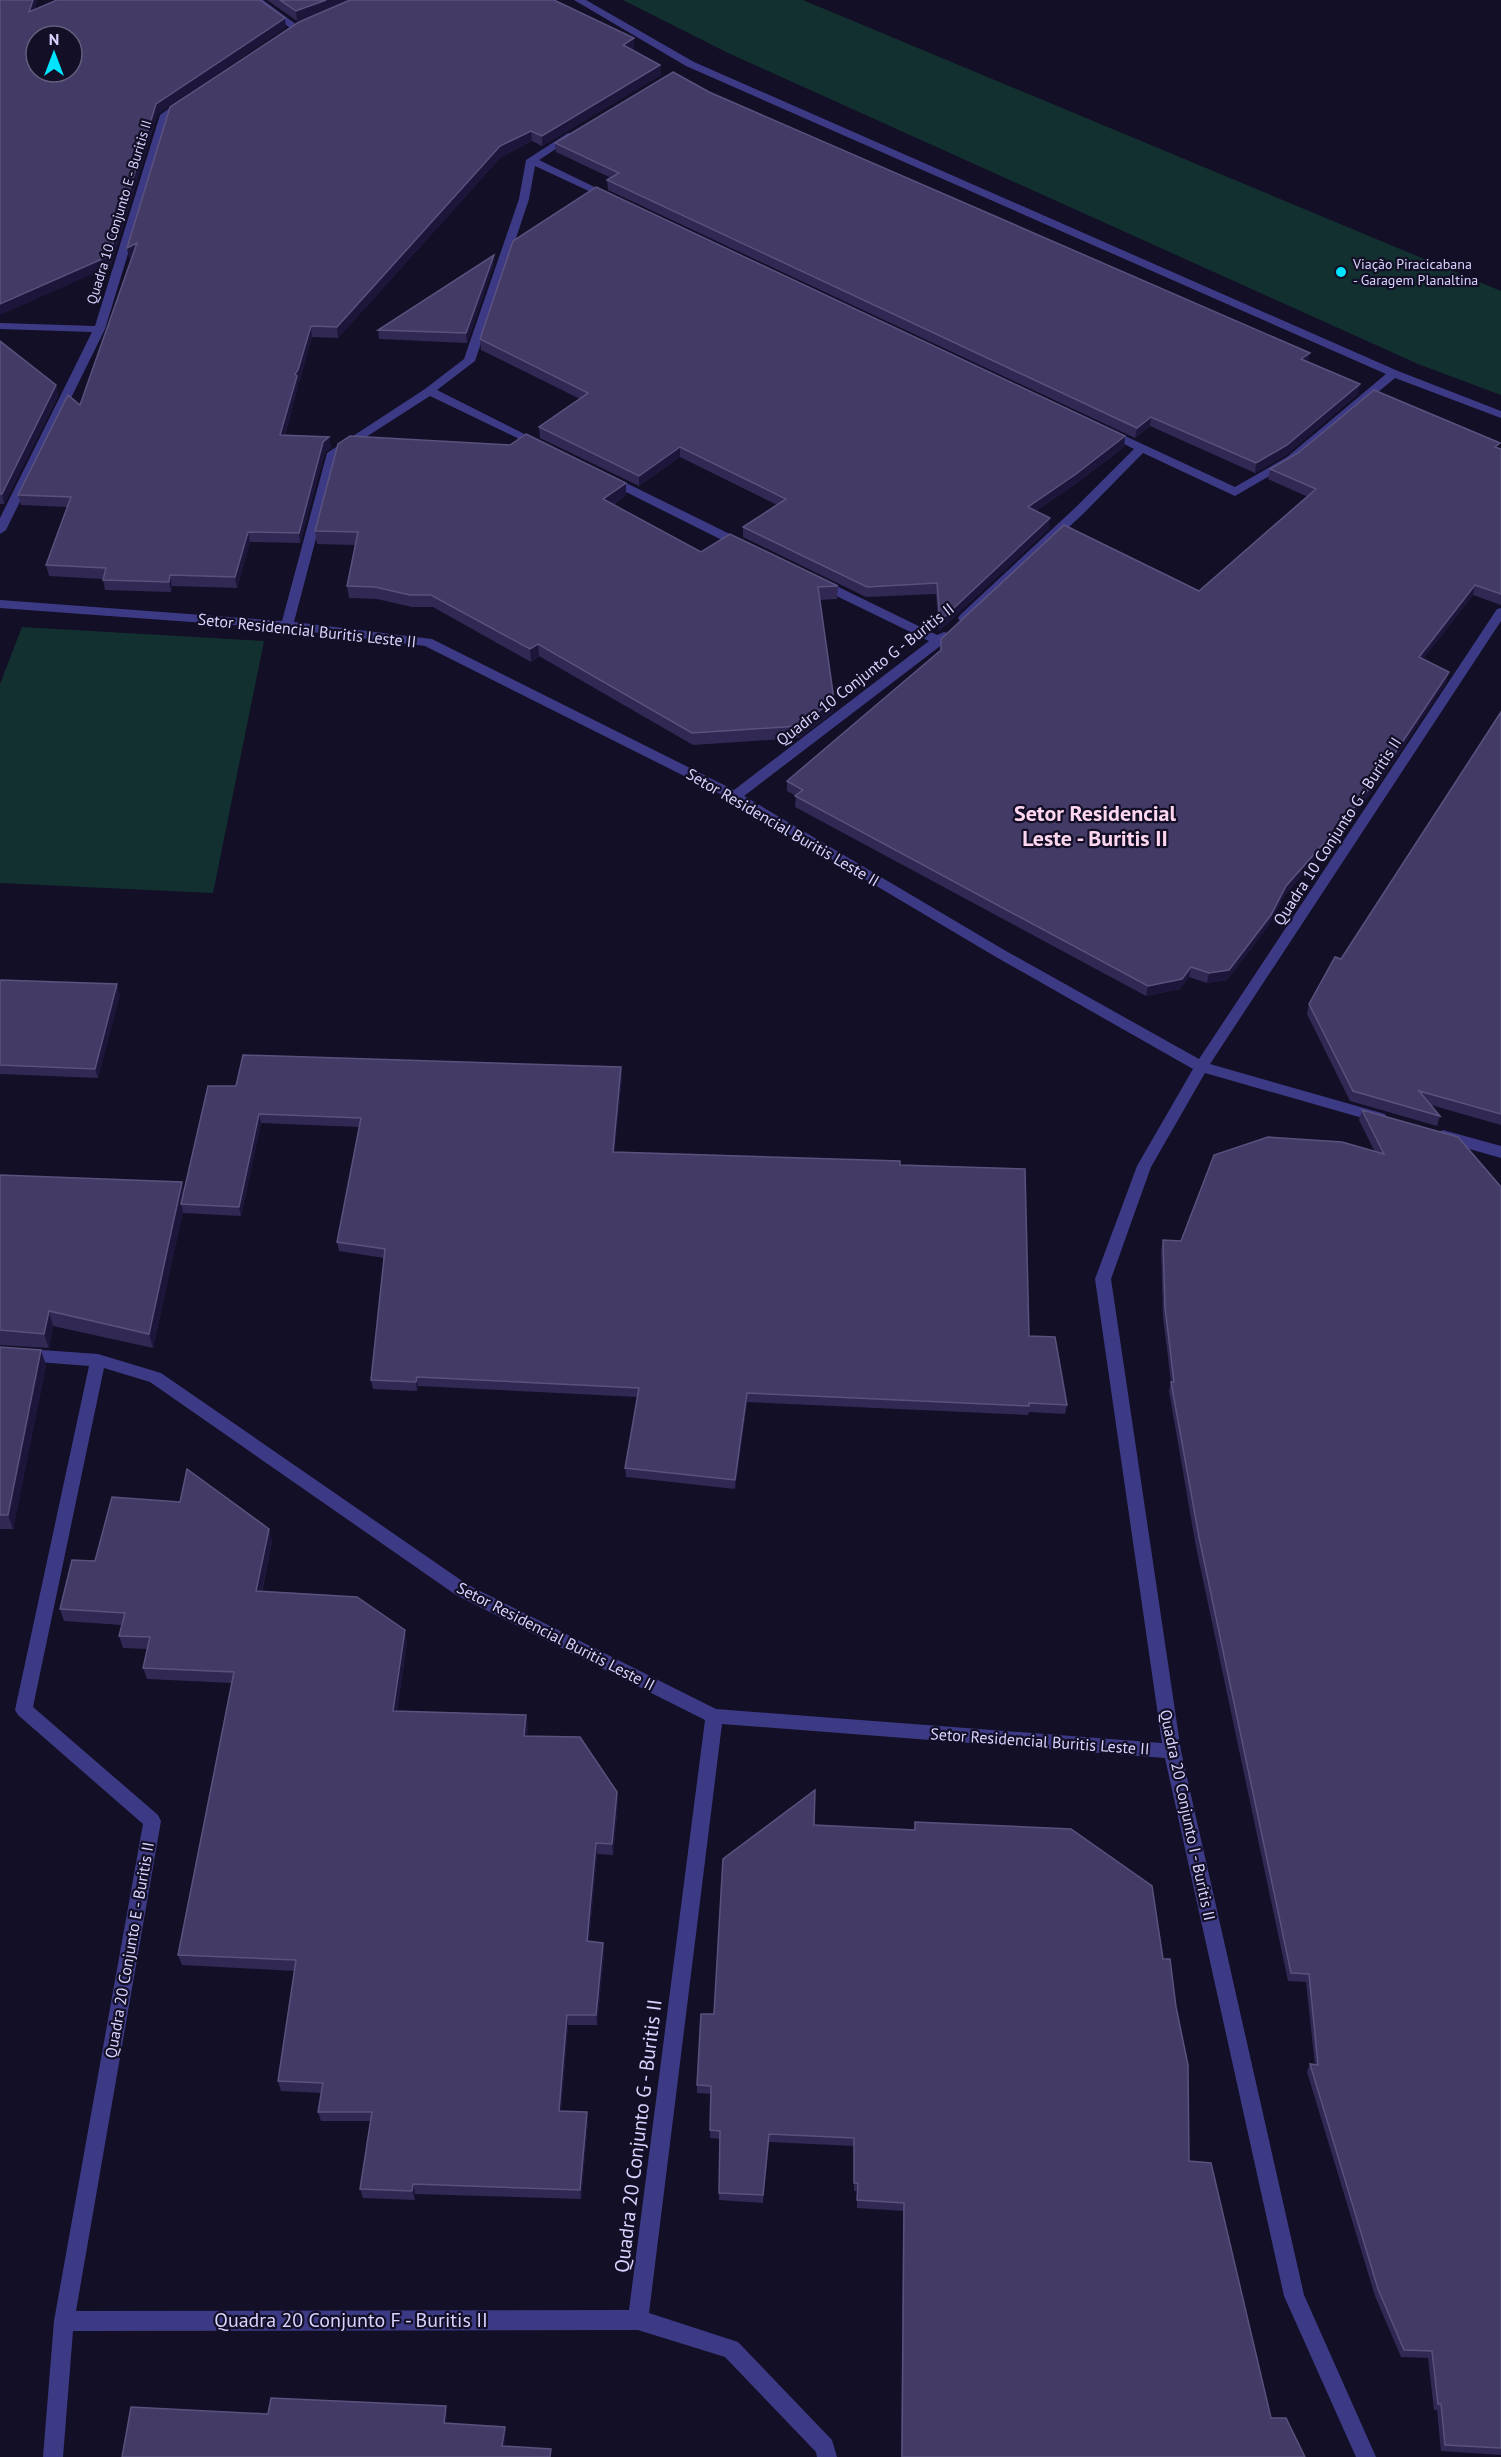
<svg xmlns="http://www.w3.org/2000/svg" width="1501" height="2457" viewBox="0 0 1501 2457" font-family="'PT Sans',sans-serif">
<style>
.green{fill:#12302f}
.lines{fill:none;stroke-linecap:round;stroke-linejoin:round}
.minor{fill:#3d3a85;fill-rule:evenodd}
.wall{fill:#312854}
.shaded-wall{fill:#1d163a}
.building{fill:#433a66;stroke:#5a527e;stroke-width:1.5;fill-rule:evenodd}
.poi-dot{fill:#00e5ff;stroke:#130f26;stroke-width:2}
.labels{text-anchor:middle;stroke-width:4.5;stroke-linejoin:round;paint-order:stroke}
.far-street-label{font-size:14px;fill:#d9d4ff;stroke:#130f26}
.far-poi-label{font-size:14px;fill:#d9d4ff;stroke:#130f26;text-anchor:start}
.street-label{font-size:16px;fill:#d9d4ff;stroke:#130f26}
.near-street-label{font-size:20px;fill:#d9d4ff;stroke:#130f26}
.district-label{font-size:22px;font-weight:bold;fill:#ffd6f0;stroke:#130f26}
</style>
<rect width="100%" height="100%" fill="#130f26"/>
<path class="green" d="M623 0H803L1501 291V395L1418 364 726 52Z
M22 627 264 641 213 893 0 883V684Z"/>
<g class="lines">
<path class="minor" d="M252 0H263L301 28 293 30Z
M574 0H586L694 62 1398 371 1501 411V418L1395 378 1295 461 1235 496 1143 453 1084 513 968 621H960L958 618 960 615 1076 507 1134 449 1102 433V429H1110L1235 487 1287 457 1386 374 686 66Z
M182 99 191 101 170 116 105 329 6 530 0 534V518L92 332 0 329V323L95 326 160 115Z
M568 133 577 135 539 160 615 197 606 199 535 166 529 199 475 361 437 390 546 445 540 448 536 447 430 396 338 455 294 622 432 639 734 790 929 641 816 586V580H824L937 635 944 632 948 633 950 636 943 644 744 796 1006 951 1199 1059 1497 609 1501 608V621L1210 1064 1385 1114 1387 1118 1385 1122 1380 1123 1205 1073 1151 1167 1111 1279 1181 1751 1304 2295 1376 2457H1356L1284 2296 1165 1758 722 1724 649 2313 738 2342 832 2440 837 2457H817L816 2452 725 2357 638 2330 73 2331 63 2457H43L54 2321 143 1824 18 1715 15 1710 89 1366 0 1359V1347L98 1354 161 1373 468 1585 716 1709 1162 1743 1095 1279 1137 1166 1193 1069 996 957 730 799 425 646 287 629 0 608V600L282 621 327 453 425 389 464 359 519 199 526 160ZM104 1368 150 1382 456 1595 705 1720 629 2310 76 2311 161 1821 158 1815 33 1707Z
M608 474 746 542 748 545 742 549 738 548 604 481V475Z
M1443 1130 1501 1146V1158L1438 1140 1436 1136 1438 1132Z"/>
</g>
<path class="wall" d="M267 0H554L634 48 632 49 660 65 661 75 542 146 532 141 501 157 338 338 312 337 300 380 298 383V386L285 435 329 437 331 448 325 452 300 543 250 542 237 588 172 586 171 592 105 590 103 579 49 576 46 565 67 507 21 505 18 495 80 405 132 257 129 258 322 12 297 21Z
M709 92 1308 362 1358 394 1286 455 1255 473 1150 426 1135 438 608 190 607 180 611 178 556 152 555 143Z
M494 264 467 343 379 339 378 330Z
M480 339 1125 436 1124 447 1074 485 1036 511 1049 529 939 631 936 594 866 597 743 537V527L777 505 680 457 639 486 540 438 539 427 580 399 481 350Z
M0 341 56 385 58 396 4 504H0Z
M1498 448 1501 449V605L1473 595 1423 659 1446 682 1380 781 1344 828 1284 896 1269 925 1227 980 1207 983 1189 977 1180 989 1146 996 795 807 796 796 787 791V781L940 651 941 639 1199 591 1308 497 1268 479 1270 469Z
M626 495 613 505 701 552 838 586 837 599 819 600 834 700 833 712 799 738 693 745 539 656 531 662 433 607H412L377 599 349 598 347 586 355 545 317 544 315 531Z
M1501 712V1125L1431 1105 1440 1116 1437 1126 1350 1101 1307 1014 1309 1004 1341 959Z
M0 983 120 994 98 1078 0 1074Z
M621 1067 622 1077 614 1152 900 1165 1029 1336 1067 1405 1065 1414 1029 1412 1028 1415 747 1402 735 1489 626 1477 625 1468 637 1397 418 1386 417 1391 373 1389 371 1380 384 1258 339 1251 337 1242 359 1127 261 1123 241 1216 183 1213V1211L153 1348 53 1326 49 1348 0 1345V1175L182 1182 184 1191 236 1086Z
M1362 1110 1501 1187V2455L1441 2451 1437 2410H1434L1428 2358 1401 2357 1375 2296 1307 2072 1310 2064 1315 2065 1306 1982 1288 1981 1196 1547 1169 1391 1171 1382 1163 1317 1161 1250 1163 1240 1181 1241 1375 1152 1359 1120Z
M0 1347 46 1365 13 1529H0Z
M272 1541 262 1592 407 1642 397 1711 528 1726 527 1736 617 1792 618 1803 613 1855 597 1854 589 1941 603 1943 604 1954 597 2025H568L561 2111 588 2121 581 2199 415 2194V2200L363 2198 360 2189 370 2121H321L318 2112 322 2093 281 2091 278 2081 295 1971 182 1965 178 1955 232 1683 147 1679 143 1668 148 1649 123 1648 119 1636 122 1625 64 1621 60 1609 95 1561Z
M915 1822 1189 2161 1271 2418 1305 2457H901L903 2211 857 2208V2191H854V2146L769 2142 763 2203 719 2200 720 2139 710 2138 711 2094 697 2093V2085L714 2014 814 1825 914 1830Z"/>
<path class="shaded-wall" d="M33 0H38L31 22 29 12Z
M326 0H353L297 21 296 11Z
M285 18 286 28 158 114 111 266 0 315V304L156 104Z
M634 38V48L624 55 623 45Z
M660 65 661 75 542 146V136Z
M531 131 532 141 501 157 338 338 337 327 500 146Z
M137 243 139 254 129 258 127 248Z
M494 255V264L467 343 466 333Z
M311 326 312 337 300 380 298 383V386L282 445 280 435 295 374Z
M1310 353 1308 363 1301 359Z
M1360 384 1358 394 1286 455 1255 473 1256 463Z
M56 385 58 396 4 504 2 494Z
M1151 417 1150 426 1135 438 1137 428Z
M1125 436 1124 447 1074 485 1027 517 1028 507Z
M329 437 331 448 325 452 300 543 299 533 323 442Z
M680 447V457L639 486V476Z
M626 483V495L603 511V499Z
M1050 518 1049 529 939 631 940 621Z
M248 532 250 542 237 588 235 577Z
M170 575 172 586 171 592 169 582Z
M1475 585 1473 595 1417 667 1419 657Z
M538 644 539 656 531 662 530 649Z
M1449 672 1446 682 1380 781 1344 828 1284 896 1269 925 1227 980 1207 983 1209 973 1286 886Z
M834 700 833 712 799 738V726Z
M1191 967 1189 977 1180 989 1146 996 1148 986Z
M117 984 120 994 98 1078 95 1069Z
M621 1067 622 1077 614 1161 613 1152Z
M259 1114 261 1123 241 1216 239 1207Z
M182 1182 186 1197 181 1204 183 1211 153 1348 149 1334Z
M49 1311 53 1326 49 1348 44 1334Z
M41 1350 46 1365 13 1529 8 1515Z
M417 1377 418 1386 417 1391 416 1382Z
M747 1393V1402L735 1489V1480Z
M269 1529 272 1541 259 1603 256 1591Z
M405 1630 407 1642 395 1722 393 1711Z
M526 1715 528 1726 526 1748 524 1736Z
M617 1792 618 1803 613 1855 612 1844Z
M596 1843 597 1854 588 1952 587 1941Z
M603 1943 604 1954 597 2025 596 2015Z
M567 2015 568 2025 560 2120 559 2111Z
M587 2112 588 2121 581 2199 580 2190Z
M769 2134V2142L763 2203V2195Z
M413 2184 415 2194V2200L412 2191Z
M446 2406 447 2413 446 2429 444 2423Z
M505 2427 506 2434 504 2452 502 2446Z"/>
<path class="building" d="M0 0H33L29 12 57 0H260L285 18 156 104 109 256 0 304ZM36 36H72V72H36Z
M280 0H326L296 11Z
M350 0H554L634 38 623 45 660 65 542 136 531 131 500 146 337 327 311 326 298 370 295 374 297 376 280 435 329 437 323 442 299 533 248 532 235 577 170 575 169 582 103 580 106 568 46 565 71 497 18 495 68 395 80 405 137 243 127 248 170 107 299 22Z
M673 72 709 92 1310 353 1301 359 1360 384 1287 445 1256 463 1151 417 1137 428 607 180 619 173 555 143Z
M596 187 1125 436 1076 474 1028 507 1050 518 940 621 937 583 867 587 743 527 786 499 680 447 639 476 539 427 588 393 480 339 513 241Z
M494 255 466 333 378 330Z
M0 341 56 385 2 494H0Z
M1374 390 1500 443 1495 447 1501 449V594L1475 585 1419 657 1449 672 1383 771 1346 818 1286 886 1271 915 1229 970 1209 973 1191 967 1182 979 1148 986 795 796 803 790 787 781 941 650V639L1064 525 1199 591 1316 489 1270 469 1298 453Z
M526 434 626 483 603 499 701 552 730 534 838 586 818 587 834 700 799 726 692 733 538 644 530 649 431 595H410L375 587 347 586 358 532 315 531 338 444 350 436 510 445Z
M1501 712V1114L1419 1091 1440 1116 1353 1091 1309 1004 1335 957 1341 959Z
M1 980 117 984 95 1069 0 1065V983Z
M243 1055 621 1067 613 1152 900 1161V1165L1025 1169 1029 1336 1055 1337 1067 1405 1029 1403V1406L747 1393 735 1480 625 1468 639 1388 417 1377 416 1382 371 1380 385 1249 337 1242 361 1118 259 1114 239 1207 181 1204 208 1086H236Z
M1362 1110 1458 1137 1501 1187V2448L1445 2445 1441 2404H1438L1432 2351 1404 2350 1378 2289 1310 2064 1318 2065 1309 1974 1291 1973 1199 1537 1171 1382H1174L1165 1307 1163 1240 1181 1241 1214 1155 1268 1137 1342 1142 1384 1154Z
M0 1175 182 1182 149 1334 49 1311 44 1334 0 1330Z
M0 1347 41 1350 8 1515H0Z
M187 1469 269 1529 256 1591 357 1597 405 1630 393 1711 526 1715 524 1736 580 1737 617 1792 612 1844 596 1843 587 1941 603 1943 596 2015H567L559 2111 587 2112 580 2190 413 2184 412 2191 360 2189 372 2112H318L323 2083 278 2081 296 1960 178 1955 234 1672 143 1668 150 1637 119 1636 125 1613 60 1609 72 1560 95 1561 112 1497 180 1502Z
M815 1790 814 1825 915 1830V1822L1071 1829 1152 1886 1163 1959H1170L1176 2007 1188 2065 1189 2161 1211 2163 1271 2418H1286L1305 2457H902L904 2203 857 2200 858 2183H854V2138L769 2134 763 2195 719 2193 720 2131 710 2130 711 2086 697 2085 701 2014H714L723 1859Z
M271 2398 446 2406 444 2423 505 2427 502 2446 551 2449 550 2457H122L131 2407 268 2414Z"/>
<circle class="poi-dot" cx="1341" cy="272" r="6"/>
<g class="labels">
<g class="far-street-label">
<text transform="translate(119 212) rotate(-73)" y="5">Quadra 10 Conjunto E - Buritis II</text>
</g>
<g class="far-poi-label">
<text x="1353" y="269">Viação Piracicabana<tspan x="1353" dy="16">- Garagem Planaltina</tspan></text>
</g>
<g class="street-label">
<text transform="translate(307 630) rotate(6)" y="6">Setor Residencial Buritis Leste II</text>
<text transform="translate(865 674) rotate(-38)" y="6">Quadra 10 Conjunto G - Buritis II</text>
<text transform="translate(783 827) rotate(30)" y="6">Setor Residencial Buritis Leste II</text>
<text transform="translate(1337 831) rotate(-57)" y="6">Quadra 10 Conjunto G - Buritis II</text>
<text transform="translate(556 1636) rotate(27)" y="6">Setor Residencial Buritis Leste II</text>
<text transform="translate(1040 1741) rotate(4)" y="6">Setor Residencial Buritis Leste II</text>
<text transform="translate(1188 1815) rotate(78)" y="6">Quadra 20 Conjunto I - Buritis II</text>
<text transform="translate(129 1950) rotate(-80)" y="6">Quadra 20 Conjunto E - Buritis II</text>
</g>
<g class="near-street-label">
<text transform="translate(638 2136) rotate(-83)" y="7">Quadra 20 Conjunto G - Buritis II</text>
<text x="351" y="2327">Quadra 20 Conjunto F - Buritis II</text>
</g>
<g class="district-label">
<text x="1095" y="821">Setor Residencial<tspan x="1095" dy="25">Leste - Buritis II</tspan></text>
</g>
</g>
<g transform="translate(54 54)"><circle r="28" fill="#130f26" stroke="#625e7d" stroke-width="1.5"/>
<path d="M0-4.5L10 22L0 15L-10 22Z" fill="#00e5ff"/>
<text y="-9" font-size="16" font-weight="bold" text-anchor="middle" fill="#d9d4ff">N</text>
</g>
</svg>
